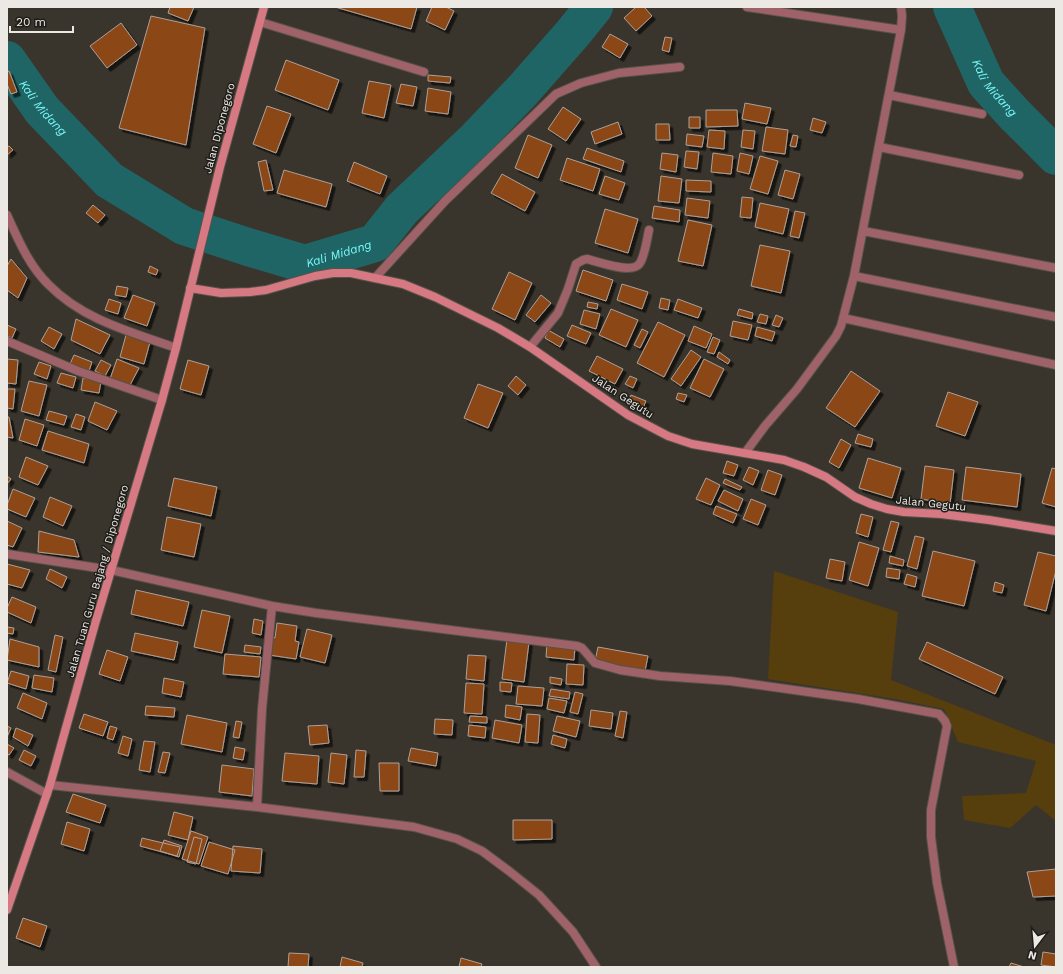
<svg xmlns="http://www.w3.org/2000/svg" width="1063" height="974" viewBox="0 0 1063 974" font-family="'Work Sans',sans-serif">
<style>
.green{fill:#573e0d}
.lines{fill:none;stroke-linecap:round;stroke-linejoin:round}
.river{stroke:#206565;stroke-width:38}
.building{fill:#8b4614;stroke:#aca19a;filter:url(#shadow)}
.street-casing{stroke:#565249;stroke-width:10}
.secondary-casing{stroke:#565249;stroke-width:10}
.street{stroke:#9e6268;stroke-width:8}
.secondary{stroke:#d77983;stroke-width:8}
.labels{text-anchor:middle;stroke-width:3;stroke-linejoin:round;paint-order:stroke}
.street-label{font-size:11px;fill:#ece8e3;stroke:#1f1d19}
.water-label{font-size:12px;font-style:italic;fill:#7af9f9;stroke:#1f1d19}
</style>
<defs>
<filter id="shadow"><feDropShadow dx="3.5" dy="3.5" stdDeviation="0" flood-color="#0009"/></filter>
</defs>
<rect width="100%" height="100%" fill="#3a352c"/>
<path class="green" d="M774 571 898 612 891 680 1056 745V821L1036 805 1010 828 964 820 962 796 1026 793 1036 761 958 742 944 709 895 699 768 679Z"/>
<g class="lines">
<g class="river">
<path id="s1" d="M952 7 986 83 1014 114 1056 156"/>
<path id="s2" d="M7 60 42 110 109 180 184 226 248 247 305 264 375 243 402 209 476 139 523 90 573 33 594 7"/>
</g>
</g>
<path class="building" d="M170 7H194L188 21 168 13Z
M335 7H417L411 29Z
M432 7H446L454 11 445 30 426 21Z
M636 7H644L652 16 636 31 624 18Z
M151 16 205 28 186 145 119 128Z
M121 23 137 45 107 68 90 46Z
M610 34 628 44 620 58 602 47Z
M665 37 672 38 669 52 662 50Z
M286 60 339 80 328 110 275 90Z
M9 71 17 92 11 94 7 84V72Z
M428 75 451 77 450 83 428 81Z
M369 81 391 85 384 118 362 113Z
M401 84 417 87 413 106 396 103Z
M428 88 451 92 448 114 425 111Z
M745 103 771 108 767 124 742 119Z
M267 106 291 114 276 153 253 144Z
M563 107 581 119 566 141 548 129Z
M706 110H737L738 126 706 127Z
M689 117H700V128H689Z
M813 118 826 122 822 133 810 130Z
M618 122 622 134 595 144 591 132Z
M656 124H669L670 140H656Z
M766 127 788 130 785 154 762 151Z
M709 130 725 131 724 149 707 147Z
M743 130 755 131 753 149 741 147Z
M687 134 704 136 702 147 686 145Z
M528 135 552 145 538 178 515 168Z
M793 135 798 136 796 147 790 146Z
M9 146 13 150 7 155V147Z
M587 148 624 161 621 172 583 159Z
M686 151 699 152 697 169 684 167Z
M662 153 678 155 676 172 660 169Z
M713 153 733 156 731 174 711 172Z
M740 153 753 156 749 174 737 171Z
M760 156 778 161 768 194 750 189Z
M567 158 600 169 593 191 560 180Z
M266 160 273 190 264 191 258 162Z
M354 162 387 176 380 194 347 181Z
M284 170 332 184 326 207 277 193Z
M785 170 800 174 793 199 778 195Z
M502 174 535 192 525 211 491 193Z
M605 176 625 183 619 200 599 194Z
M661 176 682 179 679 203 658 201Z
M686 180 711 181V192L686 191Z
M742 197 753 198 751 218 740 217Z
M687 198 710 201 708 218 685 215Z
M760 203 789 209 783 234 755 227Z
M93 205 105 215 98 223 86 213Z
M654 206 680 210 679 222 652 218Z
M605 209 638 219 628 253 595 243Z
M795 211 805 213 799 238 790 236Z
M688 220 712 225 703 266 678 261Z
M760 245 790 251 781 293 751 286Z
M11 259 27 278 18 298 7 290V266Z
M150 266 158 270 156 275 148 272Z
M583 270 613 280 606 301 576 291Z
M509 272 532 283 515 320 492 309Z
M622 284 648 292 642 309 617 300Z
M117 286 128 288 126 297 115 295Z
M133 295 155 303 147 326 124 318Z
M541 295 551 303 535 322 526 315Z
M661 298 670 300 668 310 659 308Z
M109 299 121 303 118 314 105 310Z
M678 299 702 308 698 318 674 310Z
M588 302 598 304 597 309 587 307Z
M611 309 638 320 626 347 599 335Z
M739 309 753 313 752 319 737 315Z
M584 310 600 314 596 329 580 324Z
M760 314 768 316 766 324 757 322Z
M776 315 783 318 779 327 772 325Z
M76 319 110 335 100 354 71 340Z
M733 321 752 325 748 340 730 336Z
M658 322 685 335 664 377 637 363Z
M7 325 16 329 12 338 7 336Z
M572 325 591 333 586 344 567 336Z
M694 326 712 334 706 348 688 341Z
M49 327 62 334 54 349 41 341Z
M757 327 775 332 772 341 755 336Z
M642 329 648 332 640 348 634 345Z
M548 330 564 339 560 347 545 338Z
M126 335 150 342 144 364 120 357Z
M713 337 720 340 714 354 707 352Z
M691 350 701 357 681 386 671 379Z
M719 352 730 360 728 364 717 357Z
M74 355 92 362 89 371 70 364Z
M597 356 623 369 615 384 589 371Z
M7 359 18 360 16 384 7 383Z
M117 359 139 368 129 387 110 379Z
M704 359 724 369 710 397 690 388Z
M101 360 111 365 105 376 95 371Z
M188 360 209 366 201 395 180 389Z
M39 362 51 366 47 379 34 374Z
M851 371 880 391 855 427 826 408Z
M61 373 76 377 73 388 57 383Z
M516 376 526 385 518 395 508 386Z
M630 376 637 379 633 388 625 384Z
M83 378 101 381 99 393 81 390Z
M29 381 47 385 39 416 21 411Z
M478 384 503 393 488 428 464 418Z
M7 389H15L13 409 7 408Z
M948 392 978 402 965 436 936 426Z
M678 393 687 395 684 402 676 399Z
M631 395 646 401 643 408 628 402Z
M95 402 117 411 107 430 88 421Z
M49 411 67 416 64 425 46 420Z
M76 414 85 417 81 430 71 427Z
M7 417H9L13 438 7 437Z
M25 419 44 425 37 446 19 440Z
M48 431 89 444 84 463 42 450Z
M858 434 873 439 871 447 855 443Z
M841 439 851 445 839 468 829 462Z
M26 457 48 466 38 485 19 477Z
M868 458 901 468 892 498 859 488Z
M727 461 738 465 734 476 723 473Z
M925 466 954 470 950 504 921 499Z
M749 467 759 471 753 485 743 480Z
M966 467 1021 474 1017 507 962 500Z
M1052 468 1056 469V507L1042 503Z
M768 470 782 475 775 495 761 490Z
M7 476 11 479 7 484Z
M174 478 217 487 211 516 168 506Z
M706 478 720 485 711 505 696 499Z
M725 479 742 487 740 490 723 483Z
M13 489 35 498 26 517 7 509V505Z
M724 490 743 499 738 511 718 501Z
M50 497 72 506 63 526 43 517Z
M751 499 766 505 758 525 743 519Z
M716 506 737 514 733 523 713 514Z
M861 514 873 517 868 537 856 533Z
M167 517 201 524 194 557 161 550Z
M7 521 22 528 13 547 7 545Z
M891 521 899 523 891 552 883 550Z
M39 531 74 540 79 557 38 552Z
M915 536 924 538 917 569 907 566Z
M859 542 879 548 868 586 849 580Z
M933 551 975 561 964 606 922 596Z
M1038 552 1056 556V570L1046 611 1024 605Z
M890 556 904 560 903 566 889 563Z
M830 559 845 562 842 581 826 578Z
M7 564 30 570 22 588 7 584Z
M887 568 900 570 899 579 886 577Z
M50 569 67 577 62 588 46 579Z
M907 574 917 577 915 587 904 584Z
M995 582 1004 585 1002 593 993 591Z
M136 590 189 602 183 626 131 614Z
M12 597 36 607 31 623 7 612V608Z
M202 610 230 616 222 653 194 647Z
M254 619 263 621 261 635 252 633Z
M277 623 297 626 295 641 299 642 296 659 269 655 272 637 275 638Z
M7 627 14 628 13 634 7 633Z
M307 629 332 635 325 663 300 657Z
M135 633 178 642 174 660 131 651Z
M55 635 63 637 56 672 48 670Z
M10 639 39 647V667L7 660Z
M507 639 529 642 524 682 502 679Z
M927 642 1003 677 995 694 919 659Z
M547 644 575 647 574 660 546 657Z
M245 645 261 647 260 654 244 652Z
M598 647 648 656 645 671 595 661Z
M107 650 128 657 120 681 99 674Z
M225 654 261 657 259 677 223 674Z
M468 655 486 656 484 681 466 679Z
M567 664 584 665 583 685 566 684Z
M11 671 29 676 26 689 7 683Z
M34 675 54 678 52 692 32 688Z
M550 677 562 679 561 685 550 683Z
M164 678 184 682 181 697 162 693Z
M500 682 512 683 511 692 500 691Z
M466 683 484 684 482 714 464 713Z
M518 686 544 688 542 706 516 704Z
M551 689 570 692 569 699 549 696Z
M575 692 583 694 578 714 570 712Z
M23 693 47 703 42 719 17 708Z
M549 698 567 701 564 713 547 709Z
M506 705 522 707 520 720 505 717Z
M146 706 175 708 174 717 145 715Z
M591 710 613 713 611 729 589 726Z
M620 711 627 712 623 738 615 736Z
M84 714 108 722 103 736 79 728Z
M527 714 540 715 538 743 525 742Z
M187 715 227 723 222 752 181 744Z
M470 716 487 717V723L469 722Z
M557 716 580 721 576 737 553 731Z
M435 719 453 720 452 735 434 734Z
M495 720 522 725 519 743 492 738Z
M236 721 242 722 239 738 233 737Z
M327 725 329 743 310 745 308 726Z
M469 725 486 727 485 738 468 736Z
M7 726 11 728 7 737Z
M110 726 117 728 113 740 107 738Z
M16 728 33 735 28 746 13 737Z
M553 735 567 739 565 748 551 744Z
M123 736 132 739 128 756 118 753Z
M144 741 155 742 150 772 139 770Z
M7 744 14 748 9 755 7 754Z
M235 747 245 749 243 760 233 758Z
M411 748 438 753 436 766 408 761Z
M24 750 36 756 31 766 19 760Z
M356 750 366 751 364 777H354Z
M163 752 170 753 165 773 158 772Z
M285 753 319 756 317 784 282 781Z
M331 753 347 755 344 784 328 782Z
M379 763H399V791H380Z
M222 765 254 769 252 796 219 792Z
M73 794 106 805 100 823 66 812Z
M174 812 193 817 188 840 168 835Z
M513 820H552V839L513 840Z
M67 822 90 829 84 851 61 844Z
M191 831 208 837 199 864 182 859Z
M194 837 202 839 196 864 187 862Z
M142 838 180 847 177 856 140 846Z
M164 840 182 846 179 857 160 851Z
M209 842 235 850 228 874 201 866Z
M233 846 262 849 260 873 231 871Z
M1056 869V896L1033 897 1027 872Z
M23 918 47 926 40 947 16 938Z
M1043 952 1056 954V967L1041 965Z
M289 953 309 954 308 967H288Z
M342 957 363 963 362 967H340Z
M461 958 482 964 481 967H459Z
M1011 963 1024 967H1009Z"/>
<g class="lines">
<g class="street-casing">
<path id="street" d="M747 7 901 30
M260 22 424 72
M889 95 982 114
M879 147 1019 175
M7 215C18 239 29 266 49 285 83 320 132 332 176 348
M863 231 1056 268
M854 276 1056 317
M375 278 445 201 556 94 581 83 619 73 680 67
M843 318 1056 365
M7 341 78 371 162 400
M530 347 558 313 568 289 576 264 583 260 587 259C599 262 633 275 640 263 645 255 647 239 649 230
M745 453 765 426 797 389 836 336 841 326 854 276 901 30 902 16 901 7
M7 554 111 570 272 606 316 613 577 646 582 648 595 663 620 670 660 676 730 681 858 699 939 714 945 721 947 726 931 810V837L937 883 954 967
M7 772 47 794
M50 785 257 807 414 827 457 839 482 851 509 871 539 895 573 932 596 967
M257 807 262 709 272 606"/>
</g>
<g class="secondary-casing">
<path id="secondary" d="M190 288 221 293 250 292 266 290 315 276 333 273H351L403 284 435 297 498 328 530 347 628 415 668 436 692 444 784 460 804 467 826 477 855 497 871 504 887 509 904 512 941 514 989 520 1056 531
M7 910 50 785 95 624 162 400 176 348 220 167 264 7"/>
</g>
<use href="#street" class="street"/>
<use href="#secondary" class="secondary"/>
</g>
<g class="labels">
<g class="street-label">
<text transform="translate(219 128) rotate(-75)" y="4">Jalan Diponegoro</text>
<text transform="translate(623 396) rotate(33)" y="4">Jalan Gegutu</text>
<text transform="translate(931 503) rotate(6)" y="4">Jalan Gegutu</text>
<text transform="translate(97 581) rotate(-74)" y="4">Jalan Tuan Guru Bajang / Diponegoro</text>
</g>
<g class="water-label">
<text dy="4" stroke="none"><textPath href="#s1" startOffset="92">Kali Midang</textPath></text>
<text dy="4" stroke="none"><textPath href="#s2" startOffset="60">Kali Midang</textPath></text>
<text dy="4" stroke="none"><textPath href="#s2" startOffset="408">Kali Midang</textPath></text>
</g>
</g>
<rect width="1063" height="974" fill="none" stroke="#ece8e3" stroke-width="16"/>
<g transform="translate(1035 946) rotate(196)" stroke="#1f1d19" stroke-width="3" paint-order="stroke">
<path d="M0-3L7 15L0 10L-7 15Z" fill="#ece8e3"/>
<text y="-6" font-size="11" font-weight="bold" text-anchor="middle" fill="#ece8e3">N</text>
</g>
<path d="M10 26v6h63v-6" fill="none" stroke="#ece8e3" stroke-width="2"/>
<text x="16" y="26" font-size="12" fill="#ece8e3" stroke="#1f1d19" stroke-width="3" paint-order="stroke">20 m</text>
</svg>
